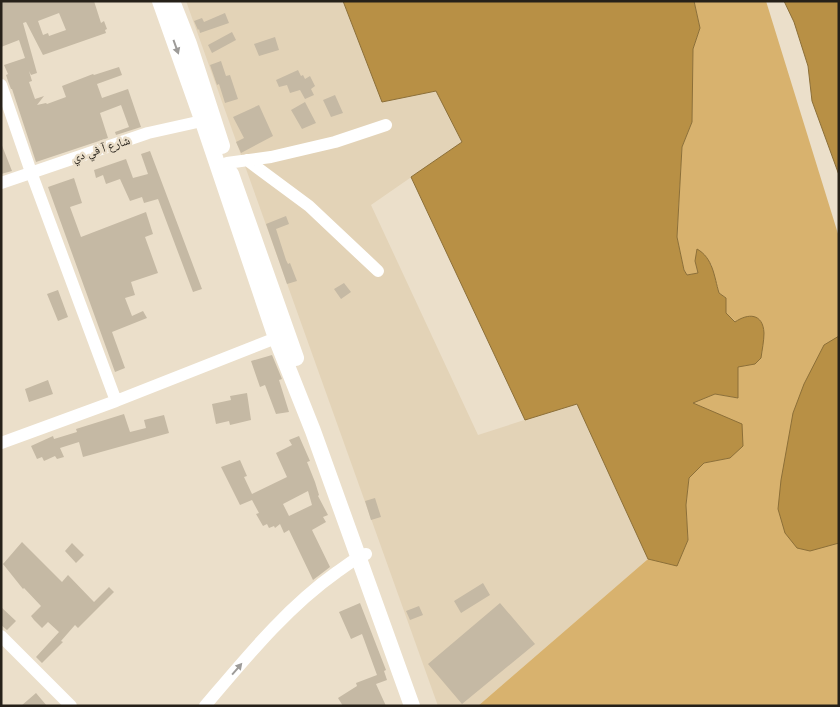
<svg xmlns="http://www.w3.org/2000/svg" width="840" height="707" viewBox="0 0 840 707" font-family="'Fira Sans Condensed','Noto Naskh Arabic',sans-serif">
<style>
.built{fill:#e3d3b7}
.green{fill:#d8b26e}
.water{fill:#b89045;stroke:#8c6f38}
.building{fill:#c5b9a4;fill-rule:evenodd}
.lines{fill:none;stroke-linecap:round;stroke-linejoin:round}
.minor{stroke:#fff;stroke-width:12}
.major{stroke:#fff;stroke-width:16}
.oneway{fill:#9d9b98}
.labels{text-anchor:middle;stroke-width:5;stroke-linejoin:round;paint-order:stroke}
.street-label{font-size:12px;fill:#262119;stroke:#ebdfca}
</style>
<rect width="100%" height="100%" fill="#ebdfca"/>
<path class="built" d="M186 1H343L382 102 436 91 462 142 371 205 478 435 577 403 648 559 478 706H438Z"/>
<path class="green" d="M694 1H766L839 237V706H478L648 559 677 565 688 540 686 505 689 478 704 463 730 458 709 410 692 403 715 394 737 398 738 366H745L761 358 762 346 726 313V298L719 293 711 264 695 261 698 273 687 275 684 270 677 237 682 147 692 122 693 49 700 28Z"/>
<path class="water" d="M343 1H694L700 28 693 49 692 122 682 147 677 237 684 270 687 275 698 273 695 261 697 249C713 258 714 276 719 293L726 298V313L735 322C748 313 763 313 764 333 764 341 762 350 761 358L755 364 738 367V398L715 394 693 403 742 424 743 446 730 458 704 463 689 478 686 505 688 540 677 566 648 559 577 404 525 420 411 177 462 142 436 91 382 102Z
M784 1H839V175L812 101 808 66 794 22Z
M839 336V543L810 551 797 548 785 533 778 509 781 480 793 413 804 384 824 345Z"/>
<path class="building" d="M1 1H94L101 23 104 21 107 29 105 30 106 33 43 55 26 22 23 23 37 73 31 75 29 71 32 81 29 82 35 99 44 96 37 105 46 103 47 104 66 97 62 86 93 74 94 75 119 67 122 75 97 84 102 98 128 89 141 127 116 135 115 132 129 127 121 105 100 113 108 138 36 162 12 89H11L8 81 6 75 8 74 4 65 25 58 19 40 1 47ZM59 13 66 30 49 36 48 33 43 35 38 21Z
M225 13 229 23 200 33 199 29 198 30 194 21 202 18 204 22Z
M232 32 236 40 212 53 208 45Z
M275 37 279 50 259 56 254 44Z
M221 61 226 76 230 75 238 99 225 103 219 84 217 85 210 65Z
M298 70 301 76 303 75 305 79 310 76 315 86 311 89 314 95 305 99 300 90 290 93 287 85 279 87 276 80Z
M335 95 343 113 331 117 323 100Z
M305 102 316 123 302 129 291 110Z
M259 105 273 136 241 153 236 142 244 138 233 117Z
M1 143 12 171 1 174Z
M150 151 202 289 193 292 158 199 144 203 142 197 130 201 120 179 106 184 103 175 96 178 94 170 126 159 133 178 148 174 141 154Z
M74 178 82 203 70 207 81 237 146 212 153 234 145 237 158 273 131 282 135 295 125 298 132 316 143 311 147 318 112 332 125 368 115 372 48 187Z
M286 216 289 224 276 229 286 260 288 264 290 263 297 281 287 284 266 224Z
M344 283 351 292 341 299 334 289Z
M58 290 68 317 58 321 47 294Z
M272 355 282 379 279 380 289 412 276 414 265 385 260 387 251 361Z
M48 380 53 394 29 402 25 389Z
M247 393 251 420 230 425 229 421 216 424 212 404 231 400 230 396Z
M124 414 130 432 146 428 144 420 164 415 169 433 83 457 79 442 60 448 64 457 57 459 55 456 44 461 42 457 37 459 31 446 53 436 54 439 77 432 76 429Z
M299 436 310 461 307 462 315 482 319 495 318 496 328 515 323 517 326 522 312 530 330 567 313 580 289 530 284 533 280 524 275 528 274 526 269 528 267 524 263 526 256 514 259 513 252 500 240 505 221 467 240 460 247 476 244 477 252 494 287 477 276 453 292 445 289 440ZM308 491 312 505 289 516 283 504Z
M375 498 381 517 371 520 365 501Z
M22 542 62 582 68 575 94 602 109 587 114 592 78 628 75 625 61 641 63 642 42 663 36 657 59 632 48 622 42 628 34 620 31 616 41 606 24 588 23 589 3 564Z
M72 543 84 555 76 563 65 551Z
M483 583 490 595 461 613 454 601Z
M360 603 386 670 384 671 387 680 376 684 386 706H343L338 698 357 686 356 683 377 675 362 634 351 639 339 612Z
M500 603 535 644 462 704 428 664Z
M419 606 423 615 410 620 406 611Z
M1 607 16 621 7 630 1 625Z
M36 693 47 706H21Z"/>
<g class="lines">
<path class="minor" d="M1 85 31 172 116 401
M247 160 309 206 378 271
M227 163 271 157 335 142 386 125
M1 183 148 133 211 119
M1 443 116 401 276 338
M1 636 71 706
M205 706C245 659 286 608 337 572 346 566 355 558 366 554"/>
<path class="major" d="M160 1 203 122 276 338 313 431 412 706
M172 1 189 44 222 146
M231 174 296 358"/>
</g>
<defs><path id="oneway-solid" d="M-6-.8H1V-3.2L6.5 0L1 3.2V.8H-6Z" transform="scale(1.25)"/></defs>
<g class="oneway">
<use href="#oneway-solid" transform="translate(176 47) rotate(70)"/>
<use href="#oneway-solid" transform="translate(237 669) rotate(-49)"/>
</g>
<g class="labels">
<g class="street-label">
<text transform="translate(101 149) rotate(-18)" y="4">شارع آ في دي</text>
</g>
</g>
<rect width="840" height="707" fill="none" stroke="#262119" stroke-width="5"/>
</svg>
